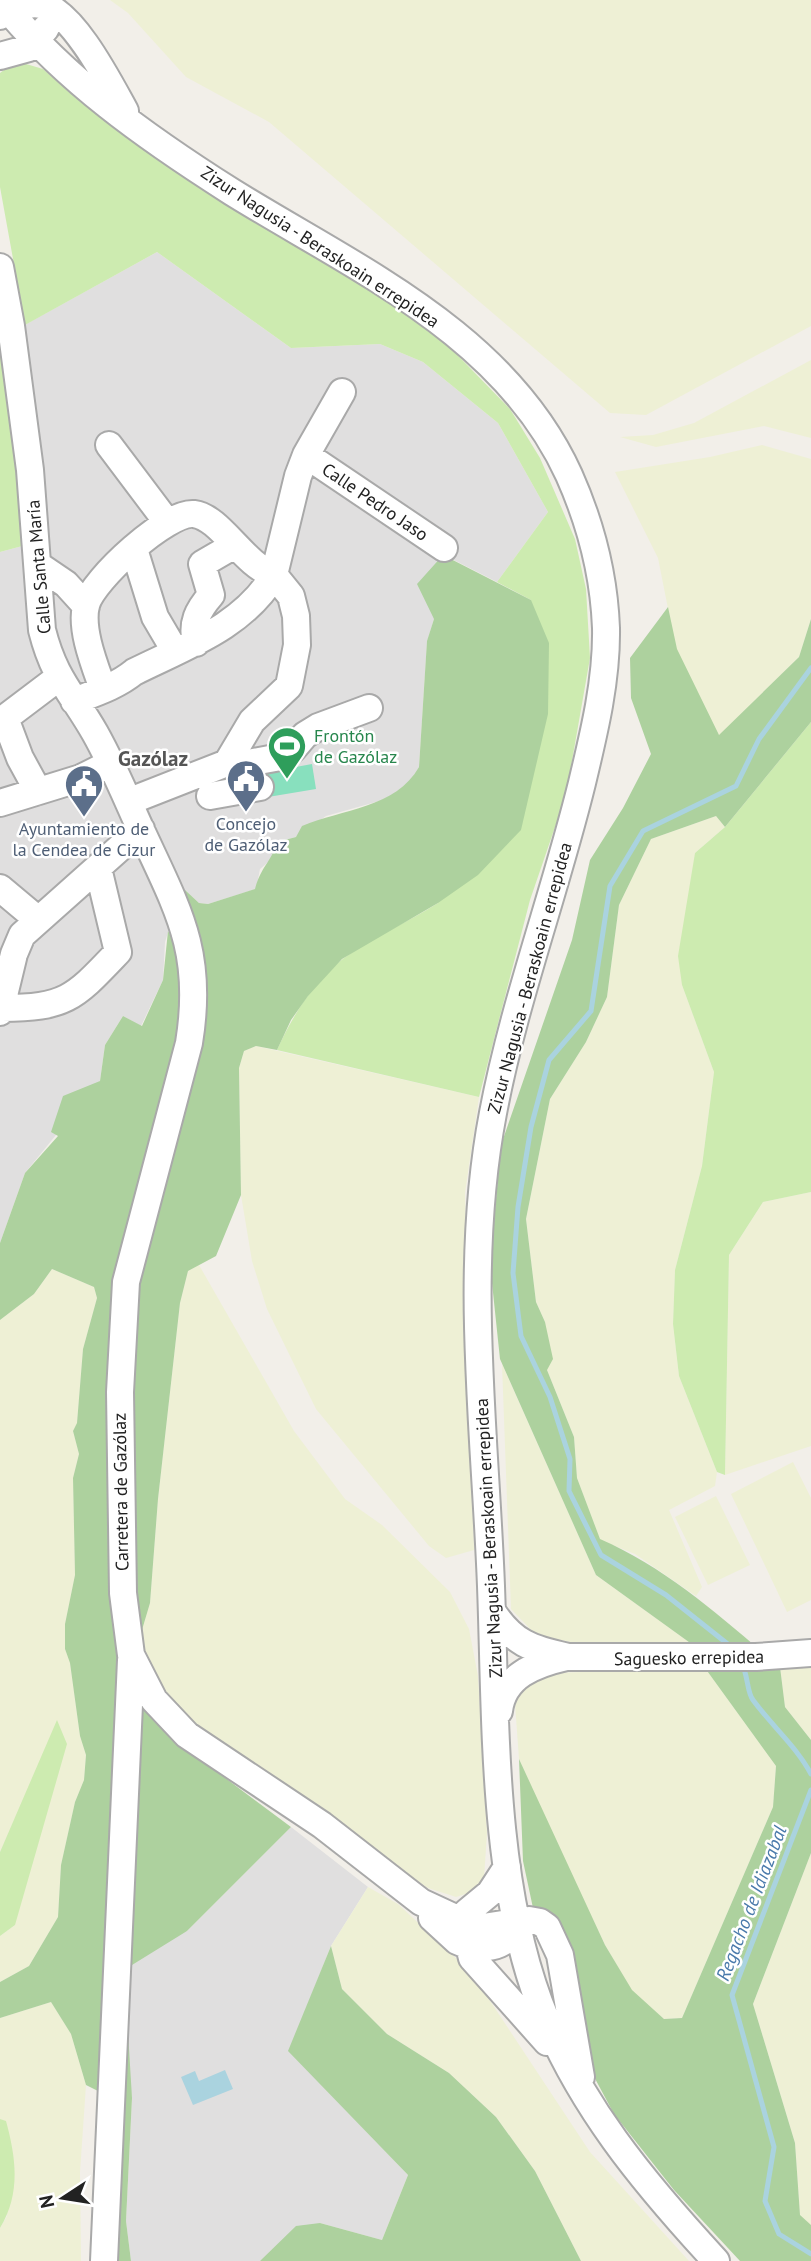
<svg xmlns="http://www.w3.org/2000/svg" width="811" height="2261" viewBox="0 0 811 2261" font-family="'PT Sans',sans-serif">
<style>
.residential{fill:#e0dfdf}
.farmland{fill:#eef0d5}
.grass{fill:#cdebb0}
.forest{fill:#add19e}
.pitch{fill:#88e0be}
.water{fill:#aad3df}
.lines{fill:none;stroke-linecap:round;stroke-linejoin:round}
.stream{stroke:#aad3df;stroke-width:5}
.minor-casing{stroke:#a9a9a9;stroke-width:30}
.minor{stroke:#fff;stroke-width:26}
.labels{text-anchor:middle;stroke-width:5;stroke-linejoin:round;paint-order:stroke}
.street-label{font-size:18px;fill:#222;stroke:#fff}
.leisure-label{font-size:18px;fill:#27864d;stroke:#fff;text-anchor:start}
.service-label{font-size:18px;fill:#4e5e75;stroke:#fff}
.water-label{font-size:19px;font-style:italic;fill:#4a7aab;stroke:#fff}
.quarter-label{font-size:21px;font-weight:bold;fill:#555;stroke:#fff}
</style>
<rect width="100%" height="100%" fill="#f2efe9"/>
<path class="residential" d="M157 252 291 348 380 344 423 362 498 423 548 512 497 582 444 555 434 619 427 642 419 767 409 785 383 800 326 816 296 837 277 842 272 859 260 869 256 889 208 904 199 903 185 890 180 894 165 942 163 980 141 1026 123 1016 105 1045 100 1081 25 1173 0 1243V552L26 545 1 338Z
M291 1827 368 1887 331 1946 289 2051 408 2175 382 2240 320 2223 260 2261H131L126 2221 132 2098 120 2024 123 1958 187 1931Z"/>
<path class="farmland" d="M110 0H811V326L646 415 610 413 269 122 186 77 128 13Z
M811 360V438L764 426 656 447 620 437 653 435 694 423Z
M762 445 811 459V619L799 657 719 736 676 649 658 558 615 472 710 457Z
M716 816 725 827 695 853 682 985 714 1072 702 1166 675 1270 673 1324 679 1376 717 1472 715 1486 669 1510 702 1587 696 1596 635 1554 600 1540 577 1478 574 1437 547 1370 545 1322 536 1302 526 1219 550 1099 586 1042 607 997 619 905 651 839Z
M256 1046 479 1097 465 1193 474 1550 446 1558 429 1546 316 1409 267 1309 252 1261 241 1195 239 1068 244 1051Z
M811 1192V1446L725 1475 729 1255 763 1202Z
M199 1265 294 1431 345 1499 382 1525 450 1592 469 1629 478 1676 487 1833 484 1878 472 1892 456 1897 428 1888 276 1784 184 1715 151 1676 139 1640 150 1603 158 1499 180 1303 188 1271Z
M52 1269 94 1287 97 1298 83 1349 77 1424 73 1431 79 1454 73 1478 75 1575 65 1624V1649L70 1663 80 1736 86 1755 84 1780 75 1802 61 1865 58 1917 29 1966 0 1982V1936L15 1925V1818L0 1852V1320L34 1294Z
M502 1364 596 1575 693 1645H585L536 1635 511 1609Z
M793 1462 811 1498V1600L787 1612 731 1494Z
M716 1496 750 1565 708 1585 675 1517Z
M780 1667H811V1740L785 1707Z
M705 1668 776 1766 773 1807 682 2018 664 2019 632 1991 605 1945 545 1819 519 1759 515 1704 527 1683 551 1673Z
M811 1853V2225L800 2216 795 2143 753 2004Z
M368 1887 398 1904 471 1972 590 2152 689 2261H581L535 2171 496 2117 449 2073 387 2034 342 1989 331 1946Z
M51 2002 71 2034 86 2085 80 2172 81 2261H0V2228L7 2216 6 2122 0 2119V2018Z"/>
<path class="grass" d="M16 61 43 69 82 103 146 150 336 262 436 333 510 409 540 458 575 539 586 589 590 658 566 795 530 900 479 1097 277 1050C292 1017 314 980 344 958 373 937 408 922 438 903L531 600 497 582 548 512 498 423 423 362 380 344 291 348 157 252 25 325 0 187V73Z
M0 334 26 545 0 552Z
M811 722V1192L763 1202 729 1255 725 1475 717 1472 679 1376 673 1324 675 1270 702 1166 714 1072 682 985 678 956 695 853 725 827Z
M57 1720 67 1744 15 1925 0 1936V1852Z
M0 2119 6 2121C16 2158 21 2193 0 2228Z"/>
<path class="forest" d="M443 555 531 600 549 643 548 714 521 830 478 875 438 903 342 959 308 996 291 1020 277 1050 256 1046 244 1051 239 1068 241 1195 216 1256 188 1271 180 1303 158 1499 150 1603 139 1640 131 1560 129 1313 180 1099V894L185 890 199 903 208 904 255 889C261 866 271 863 277 842L296 837 302 826C342 809 396 808 419 767L427 641 434 619 417 584Z
M668 607 677 649 719 735 799 657 811 619V722L725 827 716 816 651 839 619 905 607 997 586 1042 550 1099 526 1219 536 1302 545 1322 553 1359 547 1370 574 1437 577 1478 600 1539C669 1569 723 1619 780 1667L785 1707 811 1740V1853L753 2004 795 2143 800 2215 811 2225V2261H740L674 2190 614 2114 592 2073 533 1908 523 1861 519 1759 605 1945 632 1990 664 2019 682 2018 773 1807 776 1766 705 1668 693 1645 596 1575 500 1359 490 1264 501 1145 572 940 590 860 623 808 651 754 631 698 630 658Z
M168 931C177 947 184 969 183 987 179 1092 131 1190 114 1292L120 1652 102 2093 86 2085 71 2034 51 2002 0 2018V1982L29 1966 58 1917 61 1865 75 1802 84 1780 86 1755 80 1736 70 1663 65 1649V1624L75 1575 73 1478 79 1454 73 1431 77 1423 83 1349 97 1298 94 1287 52 1269 34 1294 0 1320V1243L25 1173 58 1136 51 1132 63 1096 100 1081 105 1045 123 1016 142 1026 163 980Z
M136 1693 177 1742 291 1827 187 1931 132 1965 123 1958Z
M331 1946 342 1989 387 2034 449 2073 496 2117 535 2171 581 2261H260L296 2226 320 2223 382 2240 408 2175 288 2051Z
M120 2024 128 2032 132 2098 126 2221 131 2261H112Z"/>
<path class="pitch" d="M312 764 316 789 262 798 258 774Z"/>
<path class="water" d="M225 2070 233 2089 193 2105 181 2077 195 2071 199 2081Z"/>
<g class="lines">
<path class="stream" d="M734 1649 666 1595 601 1555 569 1491 570 1459 550 1397 521 1336 513 1273 518 1207 531 1127 549 1060 591 1011 610 886 643 831 736 786 759 739 811 668
M742 1664C748 1675 747 1693 753 1700 772 1726 796 1746 811 1774
M811 1790 732 1995 774 2147 765 2201 779 2234 811 2254"/>
<g class="minor-casing">
<path id="minor" d="M0 0C63 79 147 138 232 192 356 269 505 334 569 475 590 522 604 576 606 628 607 680 594 733 582 783 555 893 514 1002 493 1113 463 1269 485 1429 491 1586 496 1720 492 1876 539 2002 577 2103 644 2183 716 2261
M0 16C12 9 28 2 42 5 73 11 110 84 125 111
M0 56 29 48 46 28
M0 267 11 326 30 470 42 630C54 678 72 693 95 733 113 765 126 797 141 830 178 910 204 952 189 1043L126 1282 120 1392 123 1593 131 1655 154 1700 187 1735 322 1825 421 1902 477 1928 529 1920 540 1922 547 1927 560 1955 581 2077
M109 445 167 522
M306 455 444 548
M134 549 155 617 175 651
M38 565 66 584 86 606
M196 643C191 623 198 610 211 595L202 564 233 546
M74 701C95 693 117 686 134 672 186 646 243 627 274 575 243 564 220 517 194 514 168 511 93 579 86 605 80 630 95 666 103 689
M227 763 252 721 289 686 297 645 296 616 291 596 274 575 298 476 306 455 342 392
M38 791 20 758 5 718 58 678
M210 796 260 787
M130 801 227 763H248L275 758 293 749 305 735 318 727 369 708
M0 803 81 778 111 763
M0 888 37 919
M2 1008C67 1008 75 997 118 952L98 868
M0 1012 14 954 22 935 141 829
M492 1611C513 1643 531 1649 568 1657H756L811 1653
M499 1711C503 1676 535 1664 566 1657
M507 1867 490 1893 467 1912 465 1932 469 1946C491 1950 512 1945 516 1921
M432 1918 457 1941 469 1946 472 1958 547 2042
M104 2261 131 1660"/>
</g>
<use href="#minor" class="minor"/>
</g>
<defs>
<g id="stadium-pin" transform="scale(2.0125)"><path d="M0 17L-7.5 6A9.5 9.5 0 1 1 7.5 6Z" fill="#2e9e5b" stroke="#fff"/><path d="M0-5a6.5 5 0 1 0 0 10a6.5 5 0 1 0 0-10ZM-3.5-1.8h7v3.6h-7Z" fill="#fff"/></g>
<g id="civic-pin" transform="scale(2.0125)"><path d="M0 17L-7.5 6A9.5 9.5 0 1 1 7.5 6Z" fill="#5c6f8a" stroke="#fff"/><path d="M-.6-6.5H3V-4.5H.6V-3L4-1V1h2V6H-6V1h2V-1L-.6-3ZM-1.2 2.5V6h2.4V2.5Z" fill="#fff"/></g>
</defs>
<g fill-rule="evenodd">
<use href="#stadium-pin" x="287" y="746"/>
<use href="#civic-pin" x="246" y="779"/>
<use href="#civic-pin" x="84" y="784"/>
</g>
<g class="labels">
<g class="street-label">
<text transform="translate(320 247) rotate(33)" y="6">Zizur Nagusia - Beraskoain errepidea</text>
<text transform="translate(375 502) rotate(34)" y="6">Calle Pedro Jaso</text>
<text transform="translate(39 567) rotate(-95)" y="6">Calle Santa María</text>
<text transform="translate(530 978) rotate(-75)" y="6">Zizur Nagusia - Beraskoain errepidea</text>
<text transform="translate(121 1492) rotate(-91)" y="6">Carretera de Gazólaz</text>
<text transform="translate(489 1538) rotate(-93)" y="6">Zizur Nagusia - Beraskoain errepidea</text>
<text transform="translate(689 1658) rotate(-1)" y="6">Saguesko errepidea</text>
</g>
<g class="leisure-label">
<text x="314" y="742">Frontón<tspan x="314" dy="21">de Gazólaz</tspan></text>
</g>
<g class="service-label">
<text x="246" y="830">Concejo<tspan x="246" dy="21">de Gazólaz</tspan></text>
<text x="84" y="835">Ayuntamiento de<tspan x="84" dy="21">la Cendea de Cizur</tspan></text>
</g>
<g class="water-label">
<text transform="translate(751 1903) rotate(-69)" y="7">Regacho de Idiazabal</text>
</g>
<g class="quarter-label">
<text x="153" y="766">Gazólaz</text>
</g>
</g>
<g transform="translate(63 2198) rotate(258)" stroke="#ffffff" stroke-width="5" paint-order="stroke">
<path d="M0-5L12 26L0 18L-12 26Z" fill="#222222"/>
<text y="-10" font-size="19" font-weight="bold" text-anchor="middle" fill="#222222">N</text>
</g>
</svg>
